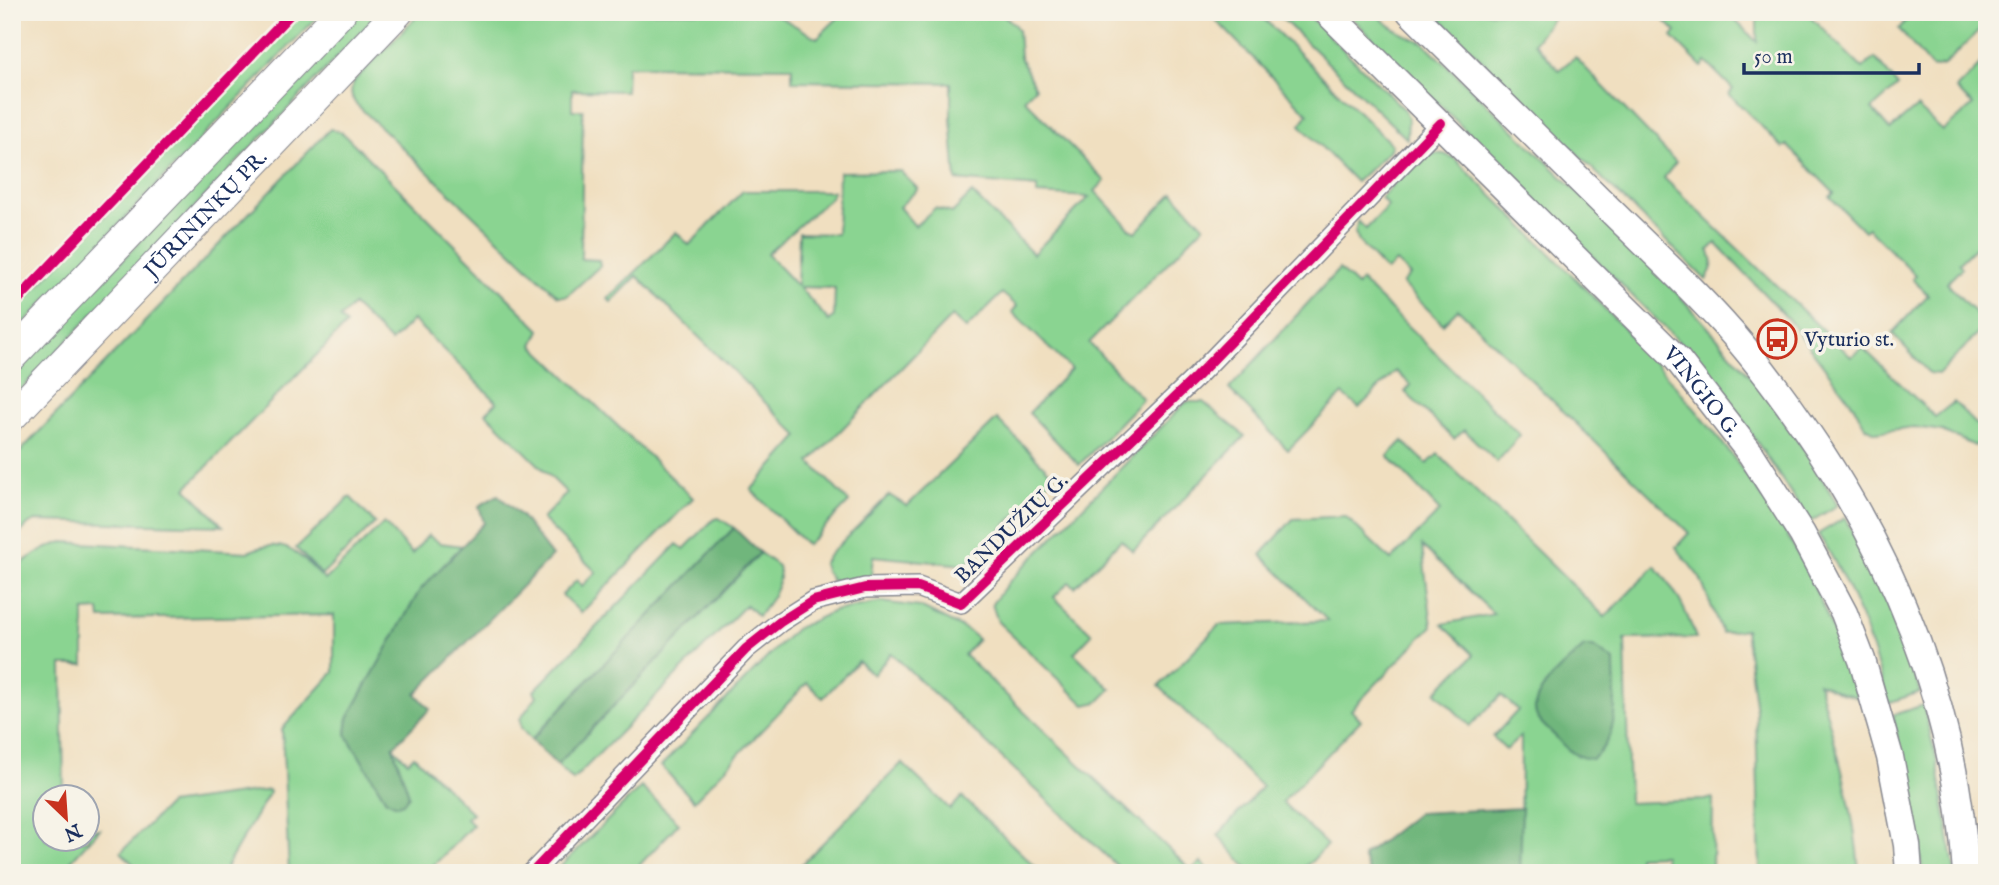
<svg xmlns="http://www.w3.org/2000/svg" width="1999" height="885" viewBox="0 0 1999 885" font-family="'IM FELL English',serif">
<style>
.green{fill:#8ad491;stroke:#528278;stroke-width:2;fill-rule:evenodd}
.forest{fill:#6fb67b;stroke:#45726c;stroke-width:2}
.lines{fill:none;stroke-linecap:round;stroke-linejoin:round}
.street-casing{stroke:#86878f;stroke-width:22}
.secondary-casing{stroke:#86878f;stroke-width:29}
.primary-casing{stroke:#86878f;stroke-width:32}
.street{stroke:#fff;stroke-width:19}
.secondary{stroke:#fff;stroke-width:26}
.primary{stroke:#fff;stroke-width:30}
.cycleway-casing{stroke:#f7f3e8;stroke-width:15}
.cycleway{stroke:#d6006c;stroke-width:10}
.labels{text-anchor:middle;stroke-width:7;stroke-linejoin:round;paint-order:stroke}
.street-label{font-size:21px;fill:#1b2f5e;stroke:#f7f3e8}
.poi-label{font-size:21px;fill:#1b2f5e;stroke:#f7f3e8;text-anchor:start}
</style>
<rect width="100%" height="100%" fill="#f7f3e8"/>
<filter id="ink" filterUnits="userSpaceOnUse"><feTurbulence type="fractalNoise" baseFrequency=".0143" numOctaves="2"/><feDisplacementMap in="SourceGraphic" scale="14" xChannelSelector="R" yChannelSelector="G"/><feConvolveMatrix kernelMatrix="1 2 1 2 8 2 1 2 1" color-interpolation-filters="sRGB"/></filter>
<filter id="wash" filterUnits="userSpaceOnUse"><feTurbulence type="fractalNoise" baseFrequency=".00686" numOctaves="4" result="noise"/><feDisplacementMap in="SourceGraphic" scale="28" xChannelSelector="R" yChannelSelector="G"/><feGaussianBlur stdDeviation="1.57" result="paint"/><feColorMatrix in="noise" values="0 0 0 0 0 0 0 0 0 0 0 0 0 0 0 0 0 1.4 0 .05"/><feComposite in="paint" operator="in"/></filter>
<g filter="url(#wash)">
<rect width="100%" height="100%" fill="#f0dfc0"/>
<path class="green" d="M300 12H322L12 336V313Z
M359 12H380L12 399V376Z
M421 12H771L817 38 844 12H982L987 17 992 12H1000L1014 24 1018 30 1020 57 1035 88 1024 99 1105 181 1095 191 1130 229 1136 232 1173 193 1204 226 1089 343 1143 399 1079 465 1029 413 1071 369 1012 312 1017 306 1002 293 966 329 952 316 810 462 849 502 807 545 751 490 799 436 637 276 611 302 608 299 676 232 689 245 743 191H833L831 197 767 254 797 286 799 233 837 234 839 172 900 171 918 189 899 207 915 226 935 208 952 213 972 193 1033 254 1089 197 1037 194V187L956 180 951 119V83L792 81V67L627 66 626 91 572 90V110H583L581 259 599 260 600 266 567 296H558L355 103C350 94 350 89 355 80ZM799 287 835 288 834 316 829 321Z
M1208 12H1257L1392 145 1389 151 1356 182 1300 125 1308 114Z
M1275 12H1305L1405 110 1408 118 1407 139Z
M1346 12H1374C1389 27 1403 35 1423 42L1641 253 1706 325 1761 388 1806 452 1838 505 1810 522 1743 421 1679 342Z
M1437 12H1557L1534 43 1559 70 1575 57 1676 162 1664 178 1851 357 1862 347 1935 417 1954 402 1987 435 1975 446 1942 431 1914 427 1876 432 1865 427 1854 406 1788 319 1716 243 1709 250C1715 262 1713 268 1706 280L1440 19Z
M1656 12H1727L1757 42V12H1806L1862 68 1875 58 1898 86 1872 109 1890 130 1917 107 1943 131 1973 105 1956 89 1987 58V236L1959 263 1962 268 1947 283 1986 325 1939 374 1929 373 1892 333 1928 295 1912 278 1915 275 1868 228 1864 231 1830 197 1834 193 1787 145 1783 148 1729 94 1733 89 1706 62 1702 67 1672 37 1676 32Z
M1912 12H1987V23L1944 65 1932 68 1899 29Z
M330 129 341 132 346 136 540 330 533 345 693 498 581 613 562 595 577 580 582 586 596 572 542 519 567 493 486 413 497 402 413 320 391 342 353 305 340 318 346 325 186 488 223 526 36 521 29 524 12 541V460Z
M1431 153 1444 154 1454 158C1569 272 1683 378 1774 514 1811 569 1835 634 1858 697L1841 693 1818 682C1835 744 1855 808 1859 873H1760L1756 711 1745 629 1722 633 1700 578 1676 547 1689 533 1458 309 1443 324 1402 284 1410 275 1396 262 1386 271 1359 242 1355 233 1358 221 1366 229 1388 206 1381 198C1394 184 1412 158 1431 153Z
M1339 269 1357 286 1361 281 1520 435 1497 462 1464 430 1454 439 1405 392 1411 385 1396 371 1359 408 1343 394 1288 450 1229 389Z
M1186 402H1203L1245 436 1133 551 1121 540 1075 587 1069 582 1054 597 1092 634 1074 653 1111 689 1098 702 1085 705 998 622 992 604 1009 582Z
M997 419 1054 476 973 558 964 565 873 556 871 577 832 581 825 570 823 564 829 555 889 495 907 506Z
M1403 441 1427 464 1438 454 1605 617 1655 566C1676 590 1685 608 1696 638L1625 639 1629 803 1705 800 1713 798 1712 873H1665L1664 855 1638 856V868L1578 869V873H1520L1521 736 1506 750 1493 737 1518 710 1501 695 1470 726 1436 692 1474 655 1442 624 1494 614 1422 546 1432 626 1351 710 1361 720 1282 802 1327 845 1312 861 1299 871 1258 873 1249 870 1218 835 1262 787 1159 686 1219 625 1328 621 1261 555 1293 519 1345 516 1391 560 1440 511 1388 456Z
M350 497 375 523 322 575 296 548Z
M719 518 734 528 531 740 521 728 520 719 537 696 534 691 677 544 684 549 714 519Z
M1845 518 1878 579 1902 636 1920 692 1888 703C1873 645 1852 585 1818 534Z
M384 523 412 554 428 535 440 543 462 546 420 590 348 718 346 734 386 800 409 795 393 747 408 762 414 756 472 813 466 818 473 825 426 873H289L282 729 334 672V615L100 619 99 610 84 611V665H62L64 797 46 798V840H88V830L100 829 60 873H12V604L22 594C19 590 13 584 13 579 12 562 50 546 63 542L248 552C286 535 299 555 325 580Z
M760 553 778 566C783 586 770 601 758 616L746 605 573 780 557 765Z
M881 602 920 607 967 630 978 639 964 655 1191 870 1201 862 1210 873H1112L1117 866 891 653 873 675 858 661 823 698 807 683 694 801 661 766 795 629 834 611Z
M1923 705 1937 761 1955 873H1923L1893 715Z
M902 763 950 809 962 797 1042 873H793Z
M641 787 679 823 632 873H554Z
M269 790 270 792 226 867 231 873H142L121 852 169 804Z"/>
<path class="forest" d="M498 495 521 516 552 556 416 694 430 709 393 747 409 795 403 803 397 805 386 800 346 734 348 718 420 590 484 523 479 506Z
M734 528 760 553 557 765 531 740Z
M1584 647H1593L1614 661C1614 697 1622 733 1593 759 1576 758 1567 750 1556 737 1550 731 1541 724 1537 717 1525 694 1570 660 1584 647Z
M1522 808 1520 873H1369L1363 856 1418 813Z"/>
</g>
<g filter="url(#ink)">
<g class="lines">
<g class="street-casing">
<path id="street" d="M532 873 746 649 780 622 813 601 865 588 918 587 961 603 1196 377 1441 123"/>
</g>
<g class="secondary-casing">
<g id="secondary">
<path id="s1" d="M1327 12 1677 359 1751 454 1802 534 1844 613 1862 660 1890 757 1907 845 1909 873"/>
<path d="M1410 12C1474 75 1538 138 1602 202 1642 242 1684 280 1722 322 1759 362 1791 407 1821 452 1905 581 1957 719 1966 873"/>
</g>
</g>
<g class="primary-casing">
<g id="primary">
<path d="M12 356 341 12"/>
<path id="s2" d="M12 416 398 12"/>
</g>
</g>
<use href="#street" class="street"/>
<use href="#secondary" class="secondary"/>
<use href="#primary" class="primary"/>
<g class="cycleway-casing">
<path id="cycleway" d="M12 306 292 12
M532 873 746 649 780 622 813 601 865 588 918 587 961 603 1196 377 1441 123"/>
</g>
<use href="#cycleway" class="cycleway"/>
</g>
</g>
<defs>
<g id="bus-ring" transform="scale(2.0125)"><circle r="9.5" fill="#f7f3e8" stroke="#c8321e" stroke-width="1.5"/><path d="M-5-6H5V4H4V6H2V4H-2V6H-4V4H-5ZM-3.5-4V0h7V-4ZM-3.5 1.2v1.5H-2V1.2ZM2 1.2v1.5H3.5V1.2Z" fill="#c8321e"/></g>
</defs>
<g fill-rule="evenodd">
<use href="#bus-ring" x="1777" y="339"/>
</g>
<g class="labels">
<g class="street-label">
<text dy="7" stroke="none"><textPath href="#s2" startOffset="280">JŪRININKŲ PR.</textPath></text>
<text dy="7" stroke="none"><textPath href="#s1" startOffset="534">VINGIO G.</textPath></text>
<text transform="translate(1011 528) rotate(-44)" y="7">BANDUŽIŲ G.</text>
</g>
<g class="poi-label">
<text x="1804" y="346">Vyturio st.</text>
</g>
</g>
<rect width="1999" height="885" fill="none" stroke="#f7f3e8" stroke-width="42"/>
<g transform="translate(66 818) rotate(155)"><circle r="33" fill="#f7f3e8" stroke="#9fa5b1" stroke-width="2"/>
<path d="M0-5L12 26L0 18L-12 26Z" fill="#c8321e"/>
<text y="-10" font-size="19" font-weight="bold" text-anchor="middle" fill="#1b2f5e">N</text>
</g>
<path d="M1744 63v10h175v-10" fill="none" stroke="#1b2f5e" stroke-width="3.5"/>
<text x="1754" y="63" font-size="21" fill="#1b2f5e" stroke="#f7f3e8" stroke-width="5" paint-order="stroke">50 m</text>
</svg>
